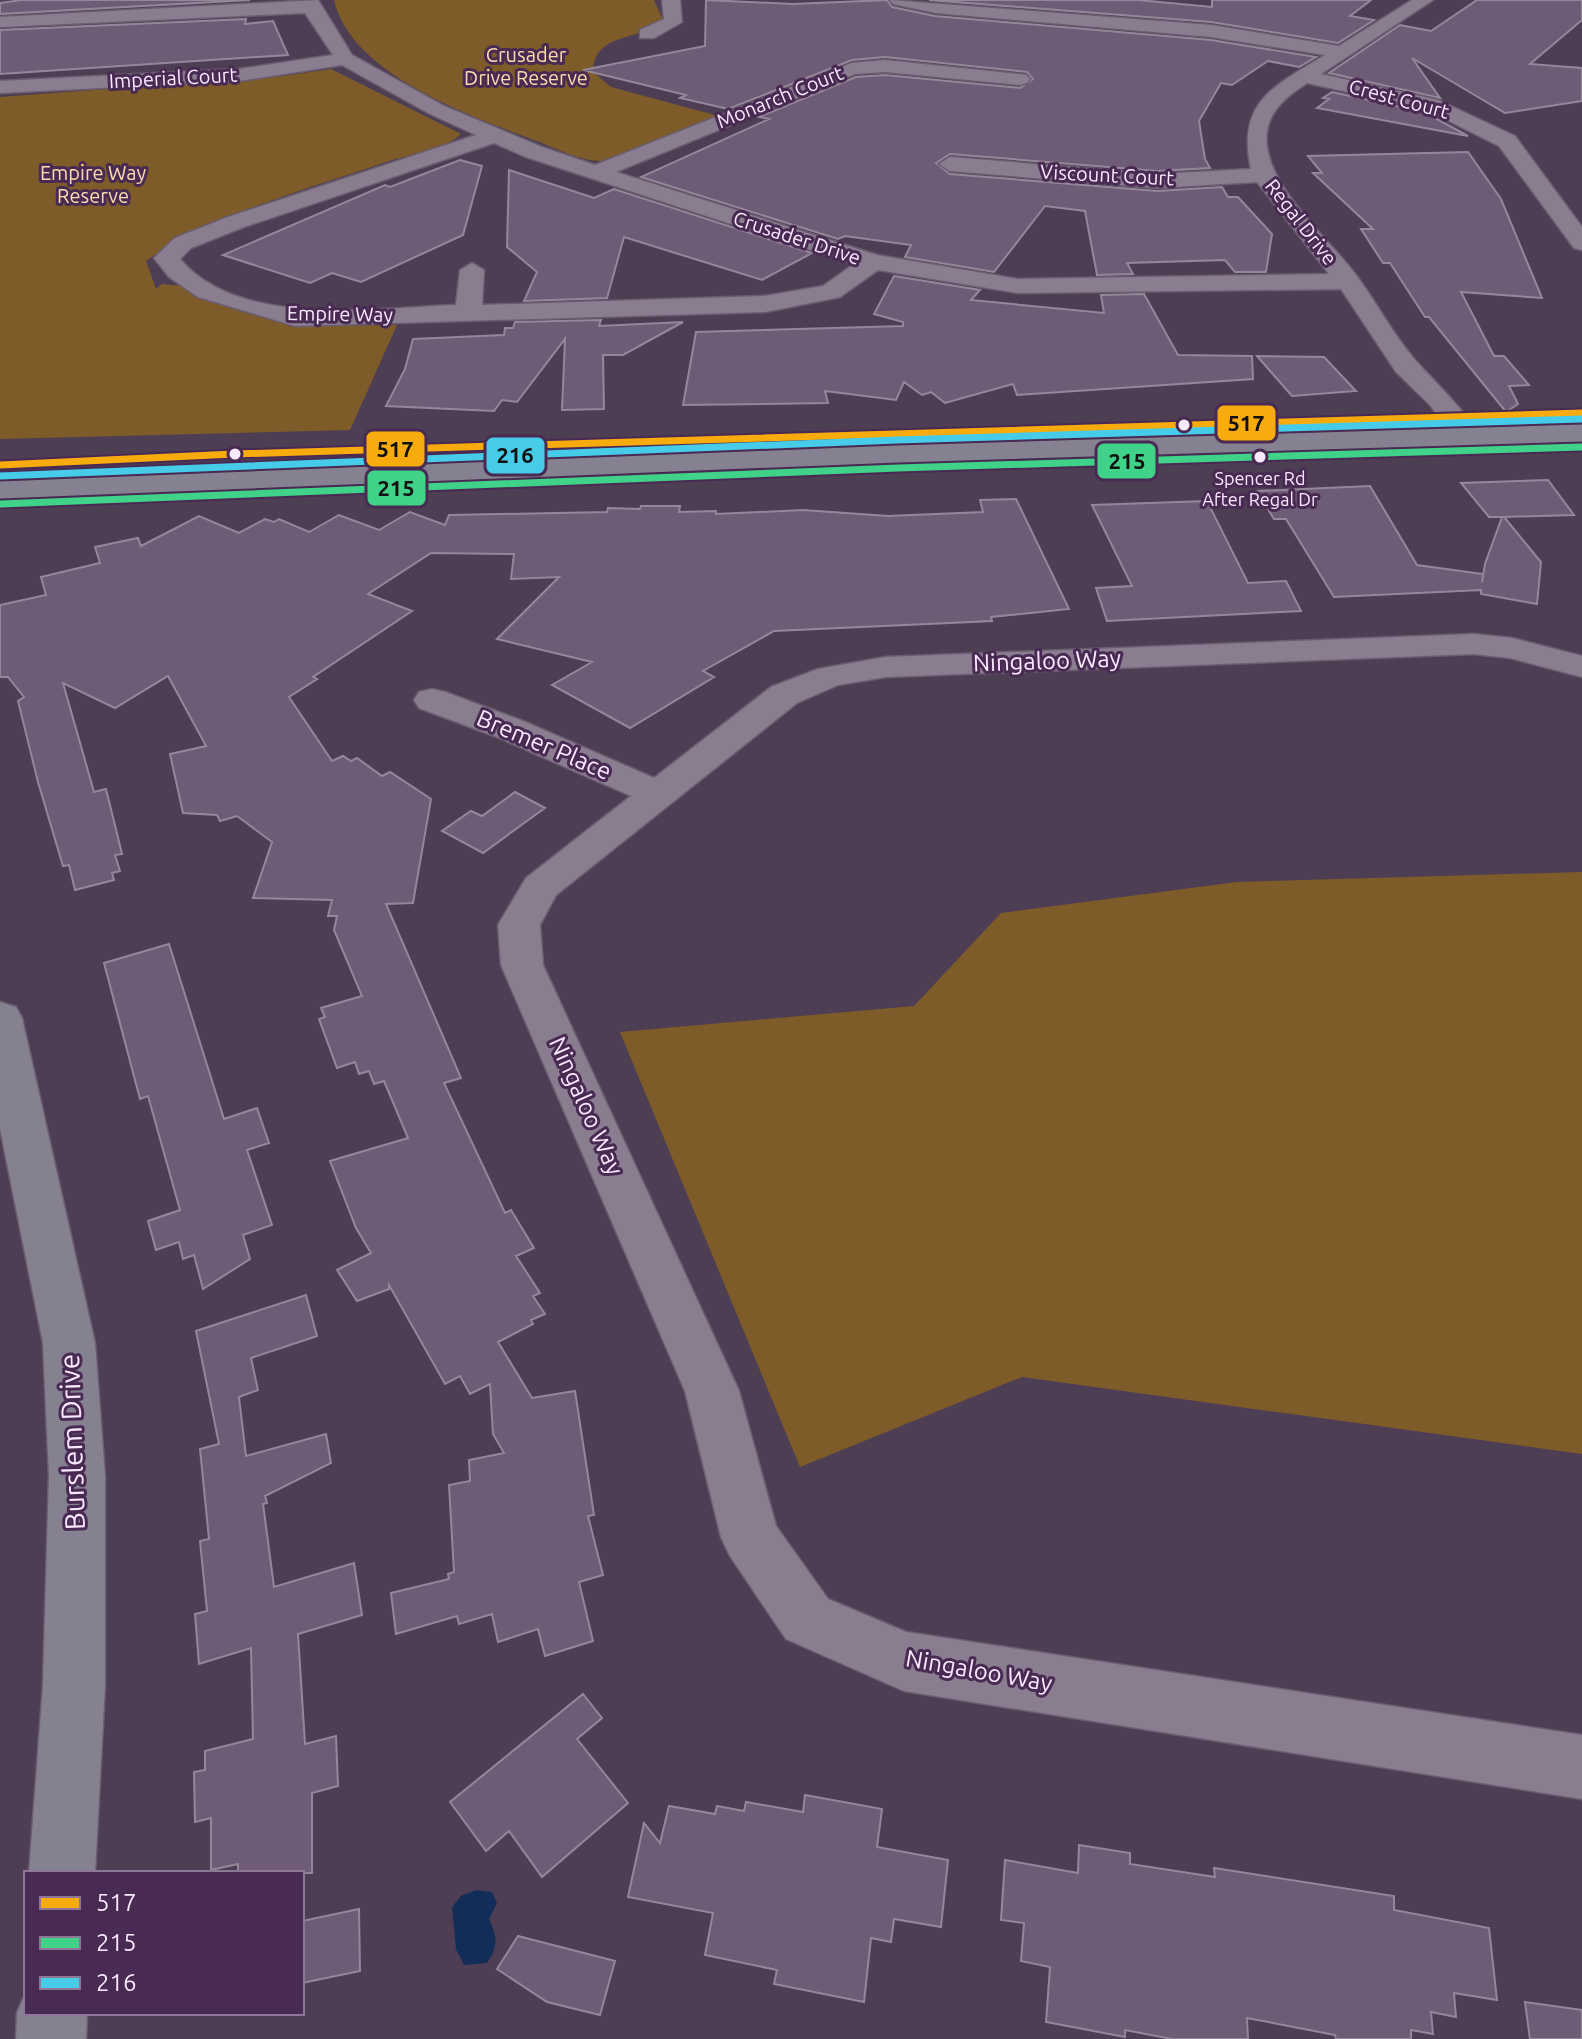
<svg xmlns="http://www.w3.org/2000/svg" width="1582" height="2039" viewBox="0 0 1582 2039" font-family="Ubuntu,sans-serif">
<style>
.green{fill:#7e5c2a}
.water{fill:#122e58}
.building{fill:#6e5b76;stroke:#95879a;stroke-width:2}
.lines{fill:none;stroke-linecap:round;stroke-linejoin:round}
.minor-casing{stroke:#6b5d70;stroke-width:3}
.major-casing{stroke:#6b5d70;stroke-width:3}
.minor{fill:#8a7d90;fill-rule:evenodd}
.major{fill:#858190;fill-rule:evenodd}
.bus-1-casing{stroke:#482a53;stroke-width:11}
.bus-2-casing{stroke:#482a53;stroke-width:11}
.bus-3-casing{stroke:#482a53;stroke-width:11}
.bus-1{stroke:#f8ab0d;stroke-width:7}
.bus-2{stroke:#40d288;stroke-width:7}
.bus-3{stroke:#46cce9;stroke-width:7}
.bus-dot{fill:#f8e9fd;stroke:#482a53;stroke-width:3}
.labels{text-anchor:middle;stroke-width:6;stroke-linejoin:round;paint-order:stroke}
.far-bus-label{font-size:18px;fill:#f8e9fd;stroke:#482a53}
.far-park-label{font-size:20px;fill:#fcdcad;stroke:#482a53}
.far-street-label{font-size:20px;fill:#f8e9fd;stroke:#482a53}
.street-label{font-size:24px;fill:#f8e9fd;stroke:#482a53}
.near-street-label{font-size:28px;fill:#f8e9fd;stroke:#482a53}
.line-badge{stroke:#482a53;stroke-width:3}
.pale-badge-label{font-size:22px;text-anchor:middle;font-weight:bold;fill:#111}
</style>
<rect width="100%" height="100%" fill="#4e3e54"/>
<path class="green" d="M334 0H654L663 20C641 42 594 31 593 72L611 87 726 118C693 130 645 154 612 160 587 165 560 150 537 141 473 117 351 75 334 0Z
M331 69 461 134C443 151 409 154 386 162 311 188 210 215 146 261L156 289 162 284 193 287 327 326 397 325 350 430 0 439V97L283 76Z
M1582 872V1454L1022 1377 800 1467 620 1032 914 1006 1001 913 1237 882Z"/>
<path class="water" d="M476 1890 492 1892 497 1903 489 1919C497 1937 499 1946 487 1963L464 1965 456 1949 452 1907 461 1896Z"/>
<path class="building" d="M22 0H250L0 14V3Z
M706 0 793 4 887 0 892 7 935 16 1211 40 1316 57 1299 67 1268 61 1232 85 1221 83 1199 121 1205 159 1210 168 1157 171 950 154 936 163 950 174 1157 191 1222 187 1228 197H1238L1272 234 1266 272H1235L1225 260 1127 263 1133 274 1097 275 1085 211 1045 206 994 272 905 257 911 245 845 236 838 239 641 177 769 119 759 117 856 77 885 75 1020 88 1033 79 1027 72 885 57 852 60 728 109 680 98 686 95 583 70 705 46Z
M929 0H1138L1212 7V0H1371L1350 16 1374 20 1338 43 1211 22Z
M1477 0H1582V20L1530 64 1582 68V101L1505 113 1412 58 1440 98 1329 73 1400 25 1431 31Z
M246 19 245 24 273 21 288 55 0 74V30Z
M1332 92 1424 112 1468 136 1317 108 1329 99 1323 98Z
M1468 152 1501 199 1542 298 1461 292 1494 356H1504L1529 385 1509 386 1518 404 1506 412 1429 317H1425L1390 263H1383L1361 229H1373L1313 173H1322L1308 156Z
M460 160 482 166 463 235 361 282 332 273 310 283 223 255 385 185 390 187Z
M509 170 594 198 614 189 812 253 762 280 624 237 607 298 524 301 537 272 507 247Z
M894 276 980 290 971 300 1104 313 1101 295 1144 294 1178 355 1252 356 1253 379 1017 395 1013 384 945 403 931 392 922 395 904 382 896 400 825 391 828 403 683 405 696 332 903 326V322L874 314Z
M601 320 599 326 683 322 623 355H603L604 409 562 410 565 339 517 402 502 400 494 411 386 406 405 369 413 339 504 335 505 328H513L515 322Z
M1257 356 1324 357 1356 391 1292 396Z
M1548 480 1574 515 1504 517 1541 562 1537 604 1481 594V590L1334 597 1286 519H1274L1257 491 1370 486 1417 565 1483 574 1482 582 1485 564 1502 517H1489L1461 483Z
M1016 499 1069 609 991 617 992 621 774 631 703 671 714 677 630 728 552 685 592 662 497 639 559 577 511 579 514 554 431 553 368 594 412 611 313 677 317 679 289 697 332 761 343 756 351 761 357 758 382 776 390 772 431 799 413 903 386 904 461 1078 444 1083 505 1213 511 1210 534 1248 516 1256 540 1293 533 1296 545 1314 531 1320 533 1324 498 1342 532 1398 575 1391 594 1515 588 1516 603 1575 579 1582 593 1641 545 1656 538 1629 498 1642 492 1614 459 1624 457 1616 396 1634 391 1593 449 1579 448 1574 454 1572 449 1485 470 1481 469 1460 504 1453 493 1434 490 1384 470 1394 460 1376 445 1384 389 1285V1289L357 1301 337 1270 371 1253 356 1228 330 1161 408 1138 384 1081 374 1084 369 1071 359 1074 355 1062 337 1068 319 1019 325 1017 321 1008 362 996 334 930 337 916H328L332 900 253 898 272 842 237 816 220 821 217 815 183 813 170 754 206 746 168 676 115 708 63 683 94 792 106 789 122 854 115 855 120 871 112 873 114 880 75 890 69 865 63 866 38 782 18 701 24 697 8 677H0V605L46 595 41 577 100 563 95 547 138 538 141 546 199 516 239 533 265 519 274 522 279 519 309 532 339 515 379 530 410 512 445 525 449 515 607 512 608 508 640 509 641 506H680L679 512 716 511V514L803 510 888 516 983 512 980 500Z
M1207 501 1248 583 1286 581 1301 611 1107 621 1096 588 1132 586 1092 505Z
M515 792 545 808 483 853 442 831 471 811 482 816Z
M169 944 224 1119 257 1108 269 1143 247 1150 272 1225 243 1235 250 1259 203 1289 194 1255 183 1259 179 1242 156 1250 148 1221 180 1210 148 1096 140 1099 104 963Z
M306 1295 317 1336 251 1358 258 1390 239 1397 246 1456 326 1434 331 1463 265 1496 267 1503 263 1504 274 1587 354 1563 362 1615 298 1634 305 1744 336 1736 338 1786 312 1793V1873H238V1864L211 1870V1818L195 1822 194 1772 205 1770V1751L253 1739 251 1648 199 1664 195 1614 207 1611 200 1541 209 1539 200 1449 219 1444 196 1331Z
M583 1694 602 1718 577 1739 628 1803 542 1877 509 1831 486 1851 450 1802Z
M805 1795 882 1809 877 1847 948 1860 941 1927 894 1919 891 1942 871 1938 864 2002 774 1984 777 1970 705 1955 713 1913 628 1897 644 1823 660 1843 669 1806 715 1814 717 1806 744 1811 746 1802 803 1812Z
M1079 1845 1130 1853V1864L1215 1877 1214 1868 1394 1896V1910L1489 1928 1497 2000 1454 1993 1456 2017 1431 2012 1433 2034 1411 2030V2039H1336L1335 2035 1247 2018 1248 2039H1172L1125 2030V2037L1046 2022 1050 1967 1021 1961 1024 1923 1001 1920 1005 1860 1078 1873Z
M359 1909 360 1971 302 1983V1921Z
M518 1936 615 1961 600 2015 547 2002 497 1969Z
M1525 2002 1582 2010V2039H1530Z"/>
<g class="lines">
<g class="minor-casing">
<path id="minor" d="M318 0 352 55 444 106 542 147 595 165 852 63 885 60 1027 75 1030 79 1027 83 1020 85 885 72 855 74 616 172 877 255 1018 279 1329 274 1257 182 1157 188 950 171 939 164 950 157 1157 174 1251 169C1236 101 1275 86 1325 55L1211 37 936 13 893 4 890 0 1211 25 1339 46 1412 0H1433L1321 74 1438 100 1515 136 1582 227V250L1574 248 1499 146 1425 109 1307 83C1284 98 1263 115 1267 146 1272 191 1329 239 1356 275 1377 303 1393 335 1416 361 1437 384 1458 404 1477 430L1481 436 1477 442H1457L1430 405 1396 372 1341 289 1018 293 878 270 840 297 765 312 295 326 198 297 169 277 154 258 175 238 228 217 476 135 430 114 342 65 239 81 0 93V81L239 69 333 55 305 13 0 27V17ZM494 143 526 157 854 264 823 286 765 296 482 305 484 270 472 263 460 270 456 305C373 308 240 329 180 259L191 248 244 227Z
M662 0H680L682 22 654 38H640V30L664 19Z
M1474 634 1512 638 1582 656V677L1510 658 1474 654 886 677 838 685 797 703 556 895 540 925 543 965 739 1391 776 1526 828 1599 906 1632 1582 1735V1799L904 1691 786 1639 730 1556 721 1537 685 1391 501 965 498 925 526 878 631 796 497 737 419 708 414 700 419 692 432 689 445 692 523 721 654 778 771 687 818 669 886 657Z"/>
</g>
<g class="major-casing">
<path id="major" d="M1582 424V442L898 463 0 499V481L898 445Z
M0 1002 16 1007 22 1018 95 1343 105 1476V1685L95 1873H29L43 1685 49 1476 43 1343 0 1128Z
M26 1992V2013H87L86 2039H16L17 2013Z"/>
</g>
<use href="#minor" class="minor"/>
<use href="#major" class="major"/>
<g class="bus-1-casing">
<path id="bus-1" d="M0 465 234 454 1582 413"/>
</g>
<g class="bus-2-casing">
<path id="bus-2" d="M1 504 898 468 1582 447"/>
</g>
<g class="bus-3-casing">
<path id="bus-3" d="M0 476 897 440 1582 419"/>
</g>
<use href="#bus-1" class="bus-1"/>
<use href="#bus-2" class="bus-2"/>
<use href="#bus-3" class="bus-3"/>
</g>
<g class="bus-dot">
<circle cx="1184" cy="425" r="7"/>
<circle cx="235" cy="454" r="7"/>
<circle cx="1260" cy="457" r="7"/>
</g>
<g class="labels">
<g class="far-bus-label">
<text x="1260" y="485">Spencer Rd<tspan x="1260" dy="21">After Regal Dr</tspan></text>
</g>
<g class="far-park-label">
<text x="526" y="62">Crusader<tspan x="526" dy="23">Drive Reserve</tspan></text>
<text x="93" y="180">Empire Way<tspan x="93" dy="23">Reserve</tspan></text>
</g>
<g class="far-street-label">
<text transform="translate(173 78) rotate(-3)" y="7">Imperial Court</text>
<text transform="translate(780 97) rotate(-22)" y="7">Monarch Court</text>
<text transform="translate(1399 99) rotate(15)" y="7">Crest Court</text>
<text transform="translate(1107 175) rotate(3)" y="7">Viscount Court</text>
<text transform="translate(1301 222) rotate(52)" y="7">Regal Drive</text>
<text transform="translate(797 238) rotate(18)" y="7">Crusader Drive</text>
<text transform="translate(340 314) rotate(1)" y="7">Empire Way</text>
</g>
<g class="street-label">
<text transform="translate(1047 661) rotate(-2)" y="8">Ningaloo Way</text>
<text transform="translate(544 745) rotate(23)" y="8">Bremer Place</text>
<text transform="translate(586 1106) rotate(66)" y="8">Ningaloo Way</text>
<text transform="translate(979 1671) rotate(10)" y="8">Ningaloo Way</text>
</g>
<g class="near-street-label">
<text transform="translate(72 1442) rotate(-92)" y="10">Burslem Drive</text>
</g>
</g>
<g class="line-badge">
<rect x="1216" y="404" width="61" height="38" rx="8" fill="#f8ab0d"/>
<rect x="365" y="430" width="61" height="38" rx="8" fill="#f8ab0d"/>
<rect x="485" y="436" width="61" height="39" rx="8" fill="#46cce9"/>
<rect x="1096" y="442" width="61" height="38" rx="8" fill="#40d288"/>
<rect x="366" y="469" width="61" height="38" rx="8" fill="#40d288"/>
</g>
<g class="pale-badge-label">
<text x="1246" y="431">517</text>
<text x="395" y="457">517</text>
<text x="515" y="463">216</text>
<text x="1127" y="469">215</text>
<text x="396" y="496">215</text>
</g>
<rect x="24" y="1871" width="280" height="144" fill="#482a53" stroke="#8e7697" stroke-width="2"/>
<rect x="40" y="1897" width="40" height="12" fill="#f8ab0d" stroke="#8e7697" stroke-width="2"/>
<text x="96" y="1911" font-size="24" fill="#f8e9fd">517</text>
<rect x="40" y="1937" width="40" height="12" fill="#40d288" stroke="#8e7697" stroke-width="2"/>
<text x="96" y="1951" font-size="24" fill="#f8e9fd">215</text>
<rect x="40" y="1977" width="40" height="12" fill="#46cce9" stroke="#8e7697" stroke-width="2"/>
<text x="96" y="1991" font-size="24" fill="#f8e9fd">216</text>
</svg>
